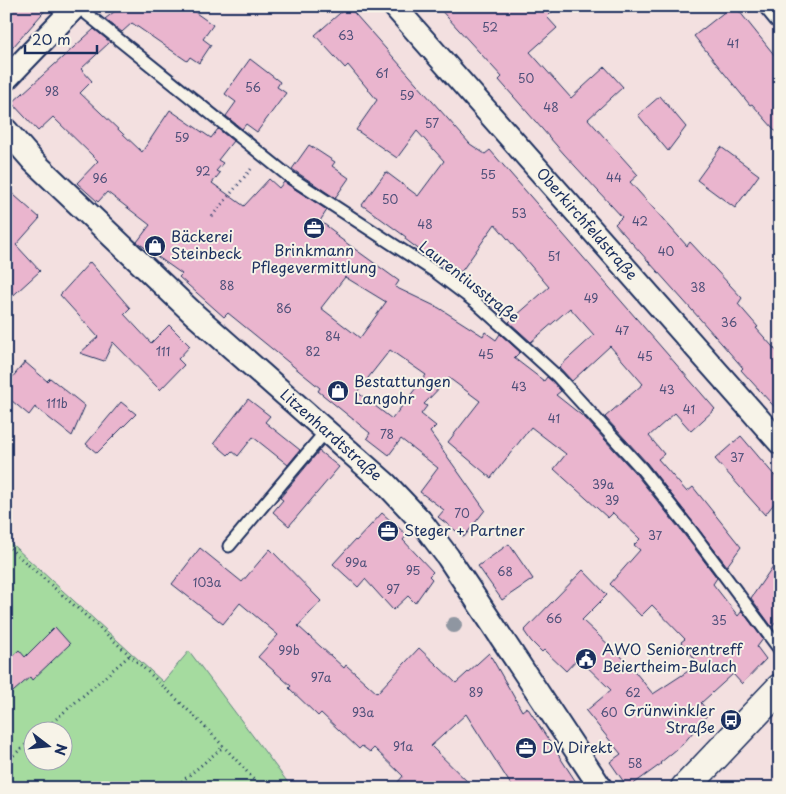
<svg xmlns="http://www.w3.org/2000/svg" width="786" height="794" viewBox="0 0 786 794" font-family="'Playpen Sans',sans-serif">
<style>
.green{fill:#a5db9f;stroke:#60857e;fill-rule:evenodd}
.building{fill:#eab5ce;stroke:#1b2f5e;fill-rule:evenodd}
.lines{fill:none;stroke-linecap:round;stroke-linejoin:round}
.lane-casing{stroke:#1b2f5e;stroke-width:15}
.street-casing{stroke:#1b2f5e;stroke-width:26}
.secondary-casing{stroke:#1b2f5e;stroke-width:31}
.path{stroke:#1b2f5e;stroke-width:3;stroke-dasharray:1 4;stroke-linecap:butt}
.lane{stroke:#f7f3e8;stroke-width:11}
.street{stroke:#f7f3e8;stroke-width:22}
.secondary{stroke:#f7f3e8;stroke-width:28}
.tree{fill:#8f96a1}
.labels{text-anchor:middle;stroke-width:4;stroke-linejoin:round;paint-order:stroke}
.number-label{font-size:12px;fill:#4f507a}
.street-label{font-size:15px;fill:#1b2f5e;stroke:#f7f3e8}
.poi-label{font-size:15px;fill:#1b2f5e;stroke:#f7f3e8;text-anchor:start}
</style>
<rect width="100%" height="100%" fill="#f3e0e0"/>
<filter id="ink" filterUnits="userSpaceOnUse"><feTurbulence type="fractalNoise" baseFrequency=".02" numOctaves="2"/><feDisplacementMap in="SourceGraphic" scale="10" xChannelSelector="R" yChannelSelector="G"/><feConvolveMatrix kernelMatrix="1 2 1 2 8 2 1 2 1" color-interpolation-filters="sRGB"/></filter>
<g filter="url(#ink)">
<path class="green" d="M6 539 163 682 189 651 292 788H6ZM32 732H62V762H32Z"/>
<path class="building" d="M15 6H49L6 55V16Z
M109 6H186L213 25 203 39 211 45 199 63 190 57 187 61 132 23 122 32 105 19 115 11Z
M348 6 470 144 485 154 490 150 715 409 691 431 675 413 649 436 664 454 658 459 687 492 693 487 741 547 727 566 647 463 605 417 643 384 610 346 572 381 559 367 594 335 570 308 531 342 509 322 549 287 495 224 461 272 450 264 447 269 421 251 405 239 406 237 362 205 386 172 418 196 444 161 417 131 397 158 356 130 377 100 348 65 345 68 315 35Z
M437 6H558L547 17 557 28 530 52 571 98 605 67 623 87 588 119 638 175 630 182 687 246 690 242 742 298 738 304 758 327 756 328 780 355V413L741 370 743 368 700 319 615 224 622 217 564 154 499 80 502 77Z
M732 6H735L780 62V136L752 104 750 105 694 36Z
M94 29 110 42 81 69 92 81 80 93 142 152 170 110 211 138 218 129 233 141 218 160 223 163 216 171 220 173 212 183 244 206 269 179 279 188 284 182 327 210 320 221 336 233 334 234 399 281 395 287 439 308 483 336 485 332 496 340 500 334 520 352 514 358 544 381 547 377 553 382 561 391 556 395 585 418 635 473 686 537 717 578 713 584 738 616 742 611 763 639 757 647 766 659 742 684 733 674 701 703 709 713 683 744 660 763 661 764 628 788 610 762 621 754 586 711 611 690 578 658 566 671 544 650 542 652 531 641 524 631 583 570 607 595 582 620 627 662 653 694 699 664 681 642 685 639 652 605 641 616 610 584 640 550 634 545 640 539 613 513 608 518 554 469 566 454 531 427 491 478 448 442 480 401 449 378 424 404 427 406 421 414 436 426 430 432 485 510 464 537 438 517 444 510 420 492 438 468 401 439 389 455 367 438 370 433 318 391 320 388 228 313 224 317 179 277 182 274 137 242 150 225 107 192 98 202 77 183 98 161 53 117 38 131 12 103ZM345 277 386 302 360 338 321 308ZM390 350 426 375 392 419 357 392Z
M250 59 280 82 277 87 286 93 257 132 246 124 242 129 226 116 236 102 225 94Z
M660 96 686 127 668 151 638 115Z
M309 145 335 162 332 166 349 178 335 198 292 169Z
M721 147 759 175 735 208 697 180Z
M6 188 40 218 16 245 40 271 6 302Z
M90 262 130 308 124 314 151 343 169 325 190 346 178 359 184 365 160 390 113 342 104 361 80 353 98 337 60 295Z
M25 362 47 381 50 378 85 406 72 436 35 407 29 415 6 396V385Z
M248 399 270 416 265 422 300 450 288 465 253 437 238 456 232 451 228 455 214 443Z
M121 402 136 414 97 453 86 444Z
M741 436 780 482V496L765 515 715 459Z
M319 451 339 467 289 526 273 512 283 500 280 498Z
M382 513 407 535 403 540 433 572 429 576 432 579 415 603 408 596 393 610 365 579 358 587 333 564 355 540 356 541Z
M509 544 533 579 502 600 478 566Z
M200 548 242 582 270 549 321 601 298 626 344 668 346 665 377 693 419 648 456 683 489 653 522 711 527 707 580 788H513L466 714 431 746 474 788H393L403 776 374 748 370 752 362 746 359 749 321 713 318 716 289 688 291 686 258 657 278 635 240 603 223 624 172 584Z
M780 556V617L772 627 751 598Z
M55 627 70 644 32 680 30 677 6 698V662L19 650 25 657Z"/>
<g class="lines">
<g class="lane-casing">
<path id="lane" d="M77 6 291 178 437 273 474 301 512 335 558 377 641 468 692 532 780 650
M229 546 326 431"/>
</g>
<g class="street-casing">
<g id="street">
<path id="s1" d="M394 6 780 443"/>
<path d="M771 6 780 17"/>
<path d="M6 79 76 6"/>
<path id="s2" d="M6 130 33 161 195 315 386 484 420 520 448 557 601 788"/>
</g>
</g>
<g class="secondary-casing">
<path id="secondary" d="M685 788 780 688"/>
</g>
<path class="path" d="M212 216 252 168
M6 545C93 623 185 699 261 788
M41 732 129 656
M6 762 32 739
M174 788 223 747"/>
<use href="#lane" class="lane"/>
<use href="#street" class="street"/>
<use href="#secondary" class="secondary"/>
</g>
<circle class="tree" cx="454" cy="625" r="8"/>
</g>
<defs>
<g id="office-disc" transform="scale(1.125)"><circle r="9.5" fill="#1b2f5e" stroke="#f7f3e8"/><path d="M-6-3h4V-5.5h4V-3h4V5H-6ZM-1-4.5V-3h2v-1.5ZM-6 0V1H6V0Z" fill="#fff"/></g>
<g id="shop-disc" transform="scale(1.125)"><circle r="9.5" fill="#1b2f5e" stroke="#f7f3e8"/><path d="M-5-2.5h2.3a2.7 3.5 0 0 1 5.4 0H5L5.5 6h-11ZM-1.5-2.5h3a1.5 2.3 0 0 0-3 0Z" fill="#fff"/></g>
<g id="civic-disc" transform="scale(1.125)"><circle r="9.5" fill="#1b2f5e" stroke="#f7f3e8"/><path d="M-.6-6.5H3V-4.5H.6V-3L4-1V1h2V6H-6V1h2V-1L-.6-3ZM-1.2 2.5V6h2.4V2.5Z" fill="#fff"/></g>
<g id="bus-disc" transform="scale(1.125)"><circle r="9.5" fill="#1b2f5e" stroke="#f7f3e8"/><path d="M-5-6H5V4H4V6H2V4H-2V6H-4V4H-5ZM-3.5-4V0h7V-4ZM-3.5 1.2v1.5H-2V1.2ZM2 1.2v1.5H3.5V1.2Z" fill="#fff"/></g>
</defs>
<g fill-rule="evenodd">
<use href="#office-disc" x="314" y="228"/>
<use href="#shop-disc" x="155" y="246"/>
<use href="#shop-disc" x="338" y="391"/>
<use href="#office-disc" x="388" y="531"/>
<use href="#civic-disc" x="586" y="659"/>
<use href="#bus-disc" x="731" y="720"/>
<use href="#office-disc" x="526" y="748"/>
</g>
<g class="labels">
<g class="number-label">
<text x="490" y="32">52</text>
<text x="346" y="40">63</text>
<text x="733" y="48">41</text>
<text x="382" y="78">61</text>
<text x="526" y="83">50</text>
<text x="253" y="92">56</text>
<text x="52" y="96">98</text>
<text x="407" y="100">59</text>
<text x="551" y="112">48</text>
<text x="432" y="128">57</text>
<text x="182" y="142">59</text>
<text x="203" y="176">92</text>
<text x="488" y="179">55</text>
<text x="614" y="182">44</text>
<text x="100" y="183">96</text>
<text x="390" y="204">50</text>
<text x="519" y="218">53</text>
<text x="640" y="226">42</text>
<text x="425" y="229">48</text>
<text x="666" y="256">40</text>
<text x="554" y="261">51</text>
<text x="227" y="290">88</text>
<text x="698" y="292">38</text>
<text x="591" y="303">49</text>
<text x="284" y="313">86</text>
<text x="729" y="327">36</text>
<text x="622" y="335">47</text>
<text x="333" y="341">84</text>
<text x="163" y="356">111</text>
<text x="313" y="356">82</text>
<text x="486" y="359">45</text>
<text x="645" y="361">45</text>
<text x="519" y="391">43</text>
<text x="667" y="394">43</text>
<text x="57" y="408">111b</text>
<text x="689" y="414">41</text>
<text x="554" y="423">41</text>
<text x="387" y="439">78</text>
<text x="737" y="462">37</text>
<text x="603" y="489">39a</text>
<text x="612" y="505">39</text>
<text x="462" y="518">70</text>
<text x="655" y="540">37</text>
<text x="356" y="567">99a</text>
<text x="413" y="575">95</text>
<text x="505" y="576">68</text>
<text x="207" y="587">103a</text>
<text x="393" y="594">97</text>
<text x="554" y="623">66</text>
<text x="719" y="625">35</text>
<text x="289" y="655">99b</text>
<text x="321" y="682">97a</text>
<text x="476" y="697">89</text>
<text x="633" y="697">62</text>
<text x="363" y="717">93a</text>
<text x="609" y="717">60</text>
<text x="403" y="751">91a</text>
<text x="635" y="768">58</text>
</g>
<g class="street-label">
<text dy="5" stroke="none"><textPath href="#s1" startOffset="291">Oberkirchfeldstraße</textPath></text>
<text transform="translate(469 282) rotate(38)" y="5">Laurentiusstraße</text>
<text dy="5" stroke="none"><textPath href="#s2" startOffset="446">Litzenhardtstraße</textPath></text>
</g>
<g class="poi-label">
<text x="171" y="242">Bäckerei<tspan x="171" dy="17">Steinbeck</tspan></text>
<text x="314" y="256" text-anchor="middle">Brinkmann<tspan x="314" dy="17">Pflegevermittlung</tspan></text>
<text x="354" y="387">Bestattungen<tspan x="354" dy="17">Langohr</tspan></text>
<text x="404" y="536">Steger + Partner</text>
<text x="602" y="655">AWO Seniorentreff<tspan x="602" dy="17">Beiertheim-Bulach</tspan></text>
<text x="715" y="716" text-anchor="end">Grünwinkler<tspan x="715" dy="17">Straße</tspan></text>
<text x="542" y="753">DV Direkt</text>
</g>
</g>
<rect width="786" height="794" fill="none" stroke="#f7f3e8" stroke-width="25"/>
<rect x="12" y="12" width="761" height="769" fill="none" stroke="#1b2f5e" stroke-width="2" filter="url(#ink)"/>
<g transform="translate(48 746) rotate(106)"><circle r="24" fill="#f7f3e8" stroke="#9fa5b1"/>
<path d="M0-4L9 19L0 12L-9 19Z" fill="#1b2f5e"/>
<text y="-8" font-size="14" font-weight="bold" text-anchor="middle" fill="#1b2f5e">N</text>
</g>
<path d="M25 45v8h72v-8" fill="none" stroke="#1b2f5e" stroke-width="2.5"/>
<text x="32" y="45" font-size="15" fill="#1b2f5e" stroke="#f7f3e8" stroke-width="4" paint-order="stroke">20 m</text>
</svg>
